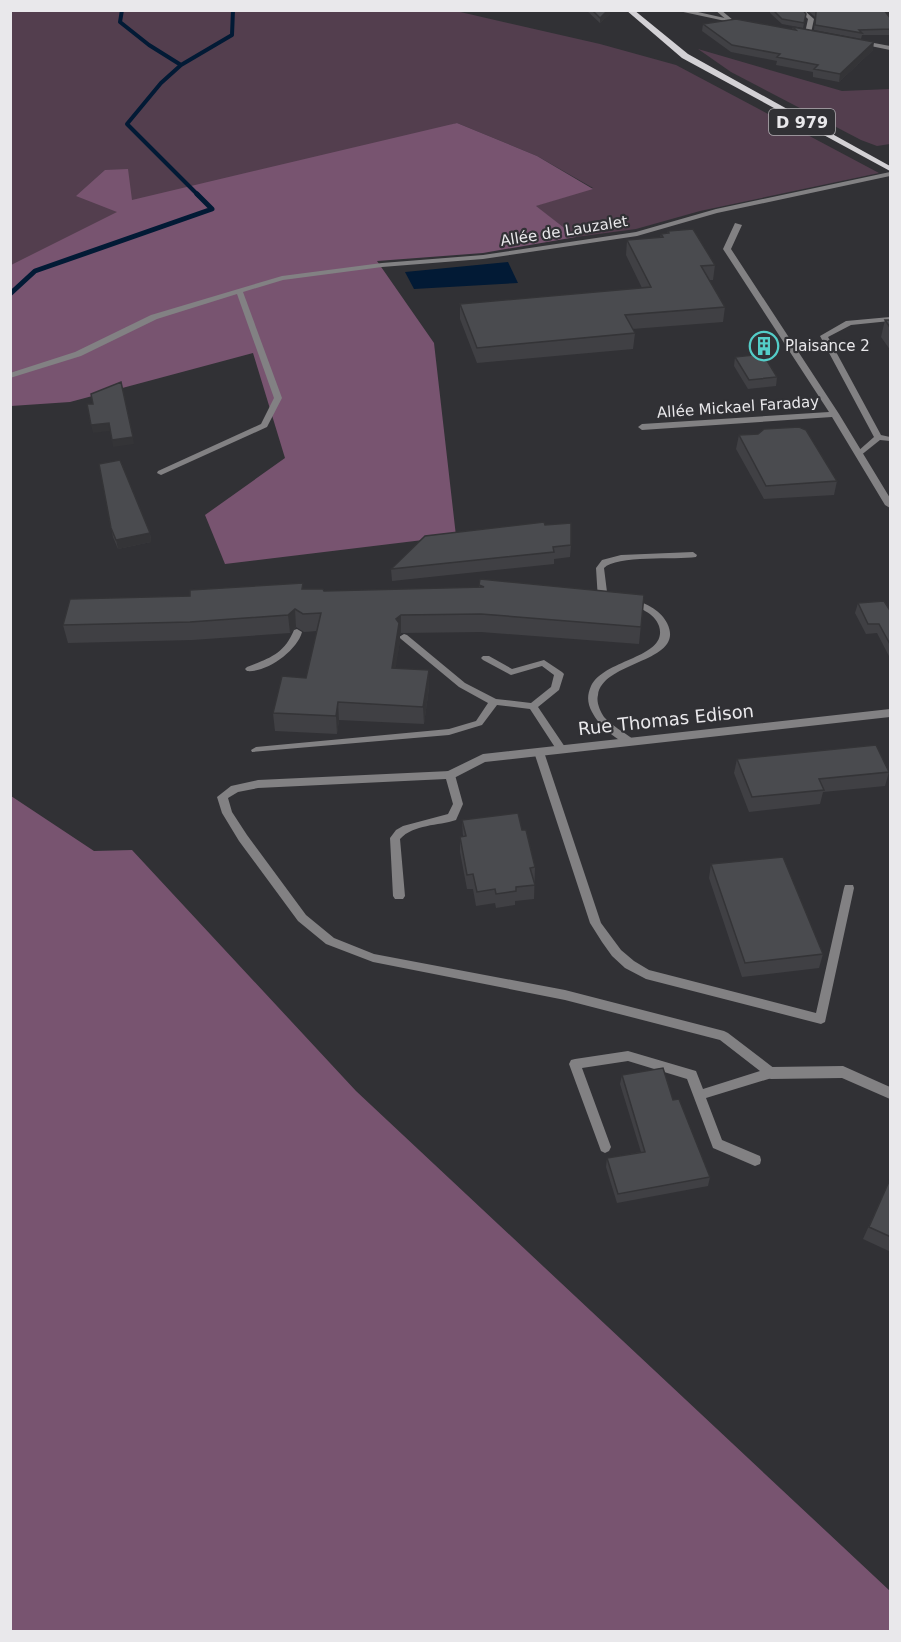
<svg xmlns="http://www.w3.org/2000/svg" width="901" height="1642" viewBox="0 0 901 1642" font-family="'DejaVu Sans',sans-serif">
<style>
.green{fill:#533e4e}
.forest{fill:#785470}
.water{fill:#021a35}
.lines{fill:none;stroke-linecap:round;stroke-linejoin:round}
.stream-far1{stroke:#021a35;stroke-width:4}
.stream{stroke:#021a35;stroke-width:5}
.service{fill:#828183;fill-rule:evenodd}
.minor{fill:#828183;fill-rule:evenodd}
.primary{fill:#d3d1d5;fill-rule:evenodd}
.wall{fill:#404044}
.shaded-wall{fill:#343437}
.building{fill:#4a4b4f;stroke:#343437;stroke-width:1.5}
.labels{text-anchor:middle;stroke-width:4.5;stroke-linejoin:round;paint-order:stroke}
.far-street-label{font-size:15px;fill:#e9e8eb;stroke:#313135}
.far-poi-label{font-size:15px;fill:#e9e8eb;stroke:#313135;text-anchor:start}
.shield{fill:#313135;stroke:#b2b1b4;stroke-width:1.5}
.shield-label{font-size:16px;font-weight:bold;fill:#e9e8eb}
.street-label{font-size:18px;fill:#e9e8eb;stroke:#313135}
</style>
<rect width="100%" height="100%" fill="#313135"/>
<path class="green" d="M11 11H456L600 44 676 65 879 173 700 211 636 229 576 237 535 206 593 188 537 156 457 123 11 265Z
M698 49 842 91 890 89V144L877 146 861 140 731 72Z"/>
<path class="forest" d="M457 123 537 156 593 189 536 206 576 237 483 253 377 261 434 343 456 536 225 564 205 515 285 458 253 353 70 402 11 406V265L117 212 76 196 105 170 128 169 132 200Z
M11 796 94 851 132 850 356 1091 890 1591V1631H11Z"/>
<path class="water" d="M508 262 518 283 414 289 405 272Z"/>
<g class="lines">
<path class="stream-far1" d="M122 10 120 22 149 45 181 65 161 83 127 124 199 196
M181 65 232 35 233 10"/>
<path class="stream" d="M10 294 35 271 212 209 197 194"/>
<path class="service" d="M715 10H721L733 20 728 21Z
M890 172V176L717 213 637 236 483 259 382 267 283 280 243 292 282 398 267 427 161 475 157 473 158 471 261 424 274 398 237 294 157 319 81 356 10 378V373L75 352 151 315 282 276 382 263 483 255 636 232 716 209Z
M890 317V321L851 325 828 337 881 435 890 437V441L880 440 860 456H857V452L874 437 820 336 846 321Z
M693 552 697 555 696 557C676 560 616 555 604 568L608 600 603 603 598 600 596 568 602 560 621 555Z
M629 598C643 602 660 609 667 623 687 663 603 660 598 695 596 702 600 711 604 717 612 726 624 732 634 740L635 742 630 745C616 740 599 726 592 712 587 703 587 695 591 686 605 658 669 658 659 626 655 613 638 607 626 603L624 601Z
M297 629 302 632C297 651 266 673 247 671L245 669 247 667C270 658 284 654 294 630Z
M404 634 407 635 465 683 496 699 531 703 551 687 554 675 542 666 511 675 483 660 481 658 483 656H489L512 669 544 660 562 672 564 674 559 690 538 707 567 750 566 752H558L530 709 497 705 482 725 449 735 252 752 251 750 256 747 449 729 476 721 488 703 459 687 401 639 399 637Z
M539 749 544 752 601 923 621 950 634 961 649 970 816 1013 844 888 845 885H853L854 888 825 1022 821 1024 646 979 625 968 612 956 602 942 590 923 534 752Z
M450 771 455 775 463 804 456 820C438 826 414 824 400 839L405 896 403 899H395L393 896 390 838 396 830 403 826 448 814 453 804 446 779 258 788 238 792 228 798 232 812 247 835 306 915 334 938 374 954 565 990 724 1031 728 1033 775 1069 777 1073 775 1077 706 1098 722 1140 760 1156 761 1160 760 1164 755 1166 713 1148 687 1079 628 1061 582 1068 611 1147 609 1151 605 1153 601 1151 569 1064 571 1060 575 1059 628 1051 696 1071 703 1089 760 1071 720 1040 565 1000 373 962 326 944 298 921 239 841 222 813 217 797 231 786 258 780Z"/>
<path class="minor" d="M674 10H689L747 23 744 25Z
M805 11 814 19 811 33 808 35 805 33 808 19 802 13Z
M858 40 890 46V50L856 43Z
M735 223 742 225 731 249 839 414 890 498V508L885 505 832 417 642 430 638 427 642 424 829 412 723 249Z
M890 709V717L485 762 454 778H446L444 775 446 772 483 754Z
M843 1066 890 1087V1099L842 1078 771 1079 766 1077 764 1073 766 1069 771 1067Z"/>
<path class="primary" d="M626 10H634L688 54 890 166V171L682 58Z"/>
</g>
<path class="wall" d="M586 10H610V14L600 23Z
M770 10H803L806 14 803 28 782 24 770 13Z
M807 10H884L891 19V35H862L861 39 814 30 815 17Z
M703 24 792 29 793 27 873 50 839 82 813 77V72L776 65 777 61 731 52 702 31Z
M668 231 715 265 713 280H709L725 307 723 322 632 329 635 333 633 349 477 363 460 319V304L642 288 626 255 627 240 660 238 661 234 667 233Z
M891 316V351L881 337 885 320H890Z
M735 357 777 377 776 386 748 389 734 366Z
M739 435 837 481 834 495 764 499 736 449Z
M99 464 150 533 151 542 118 549 113 537Z
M545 525 571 545 570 557 554 559V564L392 581 391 569Z
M303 583V589L324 591 479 587V585L644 595 639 644 481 632 401 633 400 634V641L395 668 429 688 424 724 339 720 337 734 275 731 273 713 306 678 317 631 304 632 296 627 290 633 192 640 68 643 63 625Z
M858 603 891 612V660L877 633 866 634 855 613Z
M737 759 889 772 885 786 823 792 820 804 749 812 734 773Z
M462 820 522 830 535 867 534 899 515 901V905L496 908 495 903 476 906 473 889H467L460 852V837H463Z
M711 864 823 954 819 968 742 977 709 878Z
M622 1075 673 1100 710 1177 708 1186 617 1203 606 1167 607 1158 641 1152 620 1084Z
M891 1177V1252L863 1239Z"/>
<path class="shaded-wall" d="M608 10H610V14L600 23V18Z
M874 42 873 50 839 82 840 74Z
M109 423 110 431 93 433 91 425Z
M133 437 134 444 113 447 112 440Z
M150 533 151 542 118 549 116 540Z
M295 609 296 627 290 633 288 615Z
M401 615V633L400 634V641L393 686 392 668 396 619Z
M429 670V688L424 724 423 707Z
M338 702 339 720 337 734 336 716Z"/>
<path class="building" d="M592 10H608L600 18Z
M773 10H803L806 14 804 23 782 19Z
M815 10H884L891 19V29L859 30 862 33 815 25 816 12Z
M736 19 796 30 793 27 874 42 840 74 814 69 818 65 777 57 780 54 732 45 703 24Z
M693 229 715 265 701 266 725 307 625 315 635 333 477 348 460 304 651 287 627 240 663 237 661 234 669 233 668 231Z
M885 320H891V329Z
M763 354 777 377 749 380 735 357Z
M121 382 133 437 112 440 109 423 91 425 87 404H93L91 394Z
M799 427 806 430 837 481 766 486 739 435 758 434 764 429Z
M120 460 150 533 116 540 111 528 99 464Z
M544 522 545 525 571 523V545L553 547 554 552 391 569 425 536Z
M480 579 644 595 641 627 481 614 401 615 396 619 399 623 392 668 429 670 423 707 338 702 336 716 273 713 282 676 306 678 321 613 303 614 295 609 288 615 190 622 63 625 70 599 190 596V590L303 583 302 589H323L324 591 484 587 479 585Z
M884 601 891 612V646L879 624H868L858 603Z
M876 745 889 772 819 779 824 790 752 797 737 759Z
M518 813 522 830H526L535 867 530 868 535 885 516 887V891L496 894 495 889 477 892 473 874 467 875 460 837 466 836 462 820Z
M783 857 823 954 745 963 711 864Z
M663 1068 673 1100 679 1099 710 1177 618 1194 607 1158 645 1152 622 1075Z
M891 1177V1237L869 1227Z"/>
<defs>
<g id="building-ring" transform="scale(1.5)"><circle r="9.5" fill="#313135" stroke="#54cdc8" stroke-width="1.5"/><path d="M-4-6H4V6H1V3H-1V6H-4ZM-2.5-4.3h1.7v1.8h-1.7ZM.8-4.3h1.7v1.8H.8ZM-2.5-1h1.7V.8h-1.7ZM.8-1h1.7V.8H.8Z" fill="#54cdc8"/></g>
</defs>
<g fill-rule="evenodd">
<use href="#building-ring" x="764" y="346"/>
</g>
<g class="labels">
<g class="far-street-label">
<text transform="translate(564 231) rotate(-9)" y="5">Allée de Lauzalet</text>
<text transform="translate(738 407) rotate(-4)" y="5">Allée Mickael Faraday</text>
</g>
<g class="far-poi-label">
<text x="785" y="351">Plaisance 2</text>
</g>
<rect class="shield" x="769" y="109" width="66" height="26" rx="4.5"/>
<g class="shield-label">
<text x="802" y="128">D 979</text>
</g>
<g class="street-label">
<text transform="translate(666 720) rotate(-6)" y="6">Rue Thomas Edison</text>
</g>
</g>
<rect width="901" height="1642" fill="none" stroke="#e9e8eb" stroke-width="24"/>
</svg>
